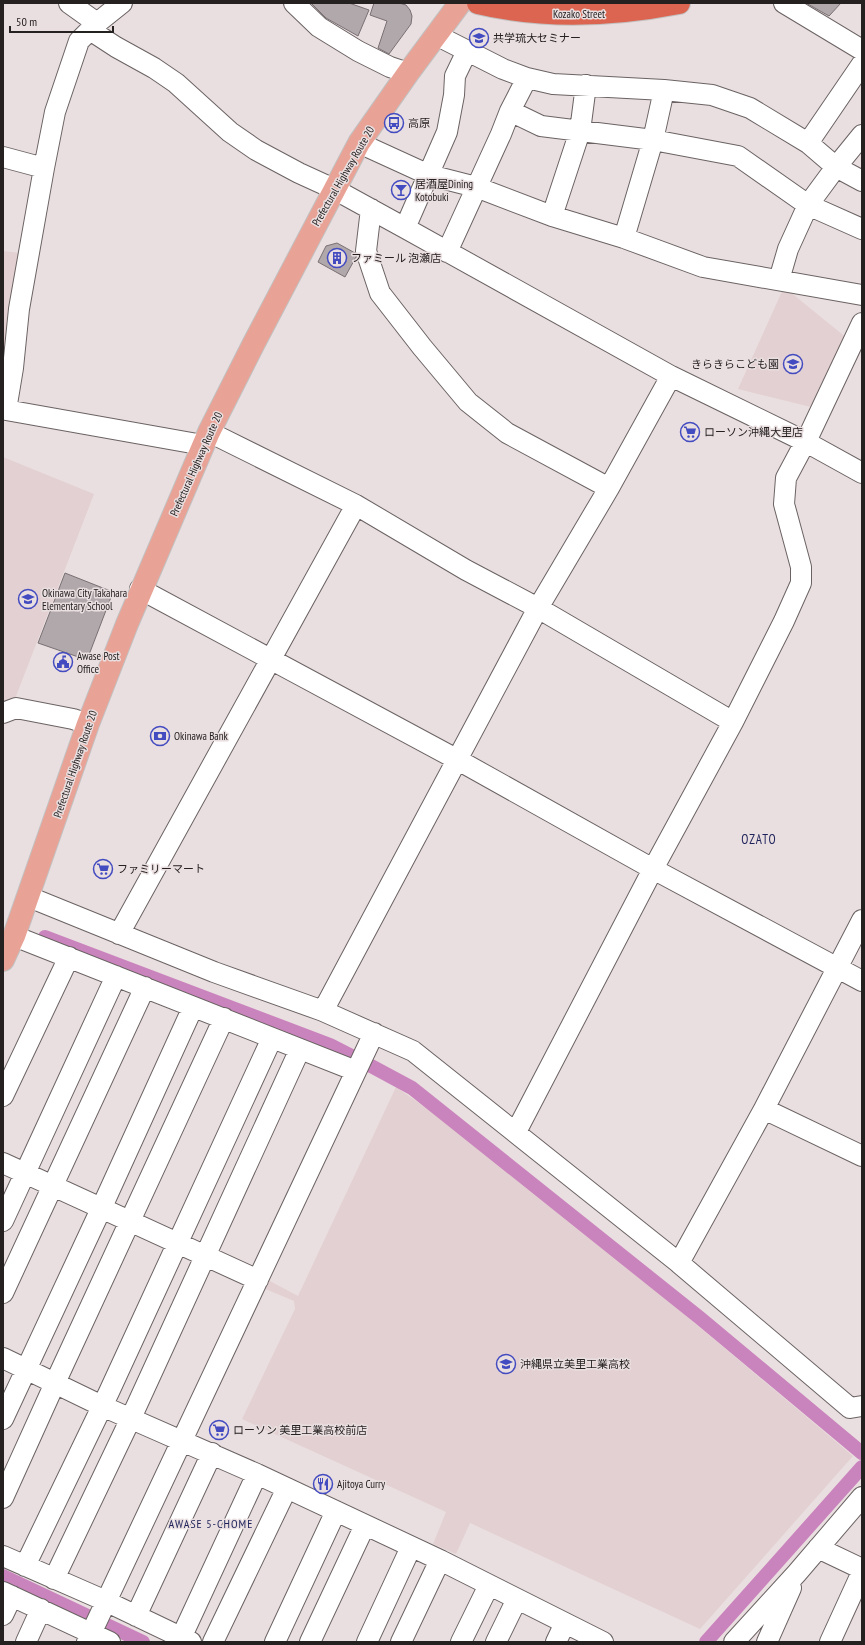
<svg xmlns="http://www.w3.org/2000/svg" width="865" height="1645" viewBox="0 0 865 1645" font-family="'PT Sans Narrow','Noto Sans JP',sans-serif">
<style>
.built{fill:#e3d0d2}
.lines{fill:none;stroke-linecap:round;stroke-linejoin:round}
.canal{stroke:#ca84bd;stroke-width:14}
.building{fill:#b1a8ab;stroke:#787073}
.minor-casing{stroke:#6b6363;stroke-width:22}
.major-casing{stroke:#c2c1c1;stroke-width:24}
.highway-casing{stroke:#c2c1c1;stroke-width:24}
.minor{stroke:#fff;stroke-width:20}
.major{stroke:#e9a396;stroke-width:22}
.highway{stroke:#db6550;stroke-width:22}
.labels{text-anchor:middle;stroke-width:3;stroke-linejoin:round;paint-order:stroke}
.street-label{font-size:11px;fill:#252121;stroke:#eadfe0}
.poi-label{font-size:11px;fill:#252121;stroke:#eadfe0;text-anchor:start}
.neighbourhood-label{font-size:12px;letter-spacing:1px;fill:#1d225a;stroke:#eadfe0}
.quarter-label{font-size:13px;letter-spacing:1px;fill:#1d225a;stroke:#eadfe0}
</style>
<rect width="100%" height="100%" fill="#eadfe0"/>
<path class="built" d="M3 251 22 253 3 378Z
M784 287 848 339 815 408 738 389Z
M3 457 94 494 13 704 3 706Z
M396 1087 436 1115 659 1293 853 1456 700 1629 470 1523 456 1554 433 1544 446 1512 242 1419 295 1309 294 1301 263 1288 268 1280 298 1296Z"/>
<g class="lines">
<path class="canal" d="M45 937 330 1045 373 1067 412 1088 700 1318 862 1453
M3 1576 143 1642
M706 1642 862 1467"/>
</g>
<path class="building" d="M311 3H349L369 10 358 36 326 18Z
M374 3H399L406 5 410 10 412 16 411 24 389 54 378 48 387 21 370 15Z
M806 3H841L829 16Z
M337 243 355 253 356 257 345 277 318 262 326 246Z
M65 573 113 592 87 660 38 643Z"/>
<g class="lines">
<g class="minor-casing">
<path id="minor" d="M69 3 97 23
M122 3 97 23 79 41 55 112 44 168 19 309 13 368 6 410 203 445
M294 3 319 27 358 51 390 67 408 73
M784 3 862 50
M90 30 116 47 154 68 176 83 230 132 256 150 299 173 334 189 405 228 671 376 806 442 862 473
M436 35 503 69 527 78 553 84 664 90 712 95 750 108 808 143 836 167 862 181
M510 111 541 126 653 140 738 156 808 205 862 229
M359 143 429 175 476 187 552 216 624 238 703 267 862 295
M808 143 862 64
M3 157 44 168
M371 209 366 251 380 293 422 347 468 402 507 433 609 488
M552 216 580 131 586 85
M405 228 447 132 454 95 455 76 467 51
M624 238 653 140 664 90
M447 252 501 134 510 111 527 78
M779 280 788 249 808 205 836 167 862 135
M209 432 356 505 466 570 538 608 733 722
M140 589 458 760 653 869 862 981
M3 713 16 708 73 719 88 724
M29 897 214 972 323 1011 413 1051 679 1263 850 1408 862 1406
M119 934 356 505
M14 936 356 1071
M323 1011 538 608 609 488 671 376
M3 1096 69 957
M764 1109 862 1156
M516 1132 653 869 733 722 784 621 801 583V567L784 504 786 478 810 433 862 323
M3 1163 258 1280
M3 1221 116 976
M679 1263 764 1109 862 920
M3 1293 145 987
M3 1358 102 1406 257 1474 440 1560 603 1642
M3 1419 101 1209 193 1007
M3 1498 55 1383 224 1018
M818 1548 862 1569
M3 1556 99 1598 191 1642
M25 1566 109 1392 272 1038
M54 1579 131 1418 300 1049
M3 1592 110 1642
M3 1615 12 1596
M136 1616 212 1453
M181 1638 257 1474
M26 1642 41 1609
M87 1642 374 1033
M213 1642 287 1488
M275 1642 336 1511
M310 1642 365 1525
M367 1642 411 1547
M401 1642 440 1560
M461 1642 489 1585
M496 1642 517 1599
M556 1642 565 1623
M734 1642 797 1573 862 1497
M767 1642 791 1588
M830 1642 862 1572"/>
</g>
<g class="major-casing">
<path id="major" d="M3 960 14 936 88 724 127 624 209 432 254 343 359 143 408 73 460 3"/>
</g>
<g class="highway-casing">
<path id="highway" d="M478 3C545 19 612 16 679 3"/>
</g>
<use href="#minor" class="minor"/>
<use href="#major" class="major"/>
<use href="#highway" class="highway"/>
</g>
<defs>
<g id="school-ring" transform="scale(1)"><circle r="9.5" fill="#eadfe0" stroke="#434bc0" stroke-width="1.5"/><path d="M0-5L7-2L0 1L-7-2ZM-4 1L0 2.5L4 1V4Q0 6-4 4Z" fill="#434bc0"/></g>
<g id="bus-ring" transform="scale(1)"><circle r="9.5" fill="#eadfe0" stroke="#434bc0" stroke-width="1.5"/><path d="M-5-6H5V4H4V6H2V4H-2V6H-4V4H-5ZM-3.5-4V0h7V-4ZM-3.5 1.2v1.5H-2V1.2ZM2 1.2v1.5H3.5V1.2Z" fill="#434bc0"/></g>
<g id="bar-ring" transform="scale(1)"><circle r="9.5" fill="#eadfe0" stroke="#434bc0" stroke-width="1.5"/><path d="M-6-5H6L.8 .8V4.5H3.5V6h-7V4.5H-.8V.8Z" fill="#434bc0"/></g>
<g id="building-ring" transform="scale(1)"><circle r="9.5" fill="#eadfe0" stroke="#434bc0" stroke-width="1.5"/><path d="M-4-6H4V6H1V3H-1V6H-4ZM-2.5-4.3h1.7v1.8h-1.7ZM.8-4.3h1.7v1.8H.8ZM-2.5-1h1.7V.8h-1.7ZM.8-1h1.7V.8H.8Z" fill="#434bc0"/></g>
<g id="supermarket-ring" transform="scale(1)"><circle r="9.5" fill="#eadfe0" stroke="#434bc0" stroke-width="1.5"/><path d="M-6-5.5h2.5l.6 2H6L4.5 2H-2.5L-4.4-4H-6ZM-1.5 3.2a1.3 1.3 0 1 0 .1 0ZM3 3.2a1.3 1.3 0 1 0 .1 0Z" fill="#434bc0"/></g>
<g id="civic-ring" transform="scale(1)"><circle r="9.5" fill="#eadfe0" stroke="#434bc0" stroke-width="1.5"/><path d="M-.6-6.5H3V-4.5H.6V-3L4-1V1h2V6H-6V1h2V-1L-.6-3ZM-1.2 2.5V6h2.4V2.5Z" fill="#434bc0"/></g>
<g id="bank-ring" transform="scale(1)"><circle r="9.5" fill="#eadfe0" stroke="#434bc0" stroke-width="1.5"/><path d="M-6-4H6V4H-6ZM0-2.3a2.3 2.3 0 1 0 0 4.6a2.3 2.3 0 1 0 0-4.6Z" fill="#434bc0"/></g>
<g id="restaurant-ring" transform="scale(1)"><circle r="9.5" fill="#eadfe0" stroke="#434bc0" stroke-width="1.5"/><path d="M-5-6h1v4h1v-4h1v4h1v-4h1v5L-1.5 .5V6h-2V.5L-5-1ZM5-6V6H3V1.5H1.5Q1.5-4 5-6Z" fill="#434bc0"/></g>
</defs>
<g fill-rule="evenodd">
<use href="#school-ring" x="479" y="38"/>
<use href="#bus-ring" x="394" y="123"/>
<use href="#bar-ring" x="401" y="190"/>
<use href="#building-ring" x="337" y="258"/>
<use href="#school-ring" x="793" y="364"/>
<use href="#supermarket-ring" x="690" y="432"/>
<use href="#school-ring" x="28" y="599"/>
<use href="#civic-ring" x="63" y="662"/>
<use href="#bank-ring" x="160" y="736"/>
<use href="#supermarket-ring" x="103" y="869"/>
<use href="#school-ring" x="506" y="1364"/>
<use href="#supermarket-ring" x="219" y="1430"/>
<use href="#restaurant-ring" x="323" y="1484"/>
</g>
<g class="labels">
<g class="street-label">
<text x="579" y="18">Kozako Street</text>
<text transform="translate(343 176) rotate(-60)" y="4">Prefectural Highway Route 20</text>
<text transform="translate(196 464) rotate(-66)" y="4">Prefectural Highway Route 20</text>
<text transform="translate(75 764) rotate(-71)" y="4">Prefectural Highway Route 20</text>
</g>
<g class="poi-label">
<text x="493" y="42">共学琉大セミナー</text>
<text x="408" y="127">高原</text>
<text x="415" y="188">居酒屋Dining<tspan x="415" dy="13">Kotobuki</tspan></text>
<text x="351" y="262">ファミール 泡瀬店</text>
<text x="779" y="368" text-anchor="end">きらきらこども園</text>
<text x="704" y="436">ローソン沖縄大里店</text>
<text x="42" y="597">Okinawa City Takahara<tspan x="42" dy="13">Elementary School</tspan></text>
<text x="77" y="660">Awase Post<tspan x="77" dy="13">Office</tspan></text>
<text x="174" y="740">Okinawa Bank</text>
<text x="117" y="873">ファミリーマート</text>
<text x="520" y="1368">沖縄県立美里工業高校</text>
<text x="233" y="1434">ローソン 美里工業高校前店</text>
<text x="337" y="1488">Ajitoya Curry</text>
</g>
<g class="neighbourhood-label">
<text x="211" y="1528">AWASE 5-CHOME</text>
</g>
<g class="quarter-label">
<text x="759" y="844">OZATO</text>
</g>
</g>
<rect width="865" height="1645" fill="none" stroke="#252121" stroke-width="8"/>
<path d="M10 26v6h103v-6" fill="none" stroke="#252121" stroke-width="2"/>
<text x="16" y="26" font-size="12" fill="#252121" stroke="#eadfe0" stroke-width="3" paint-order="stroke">50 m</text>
</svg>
